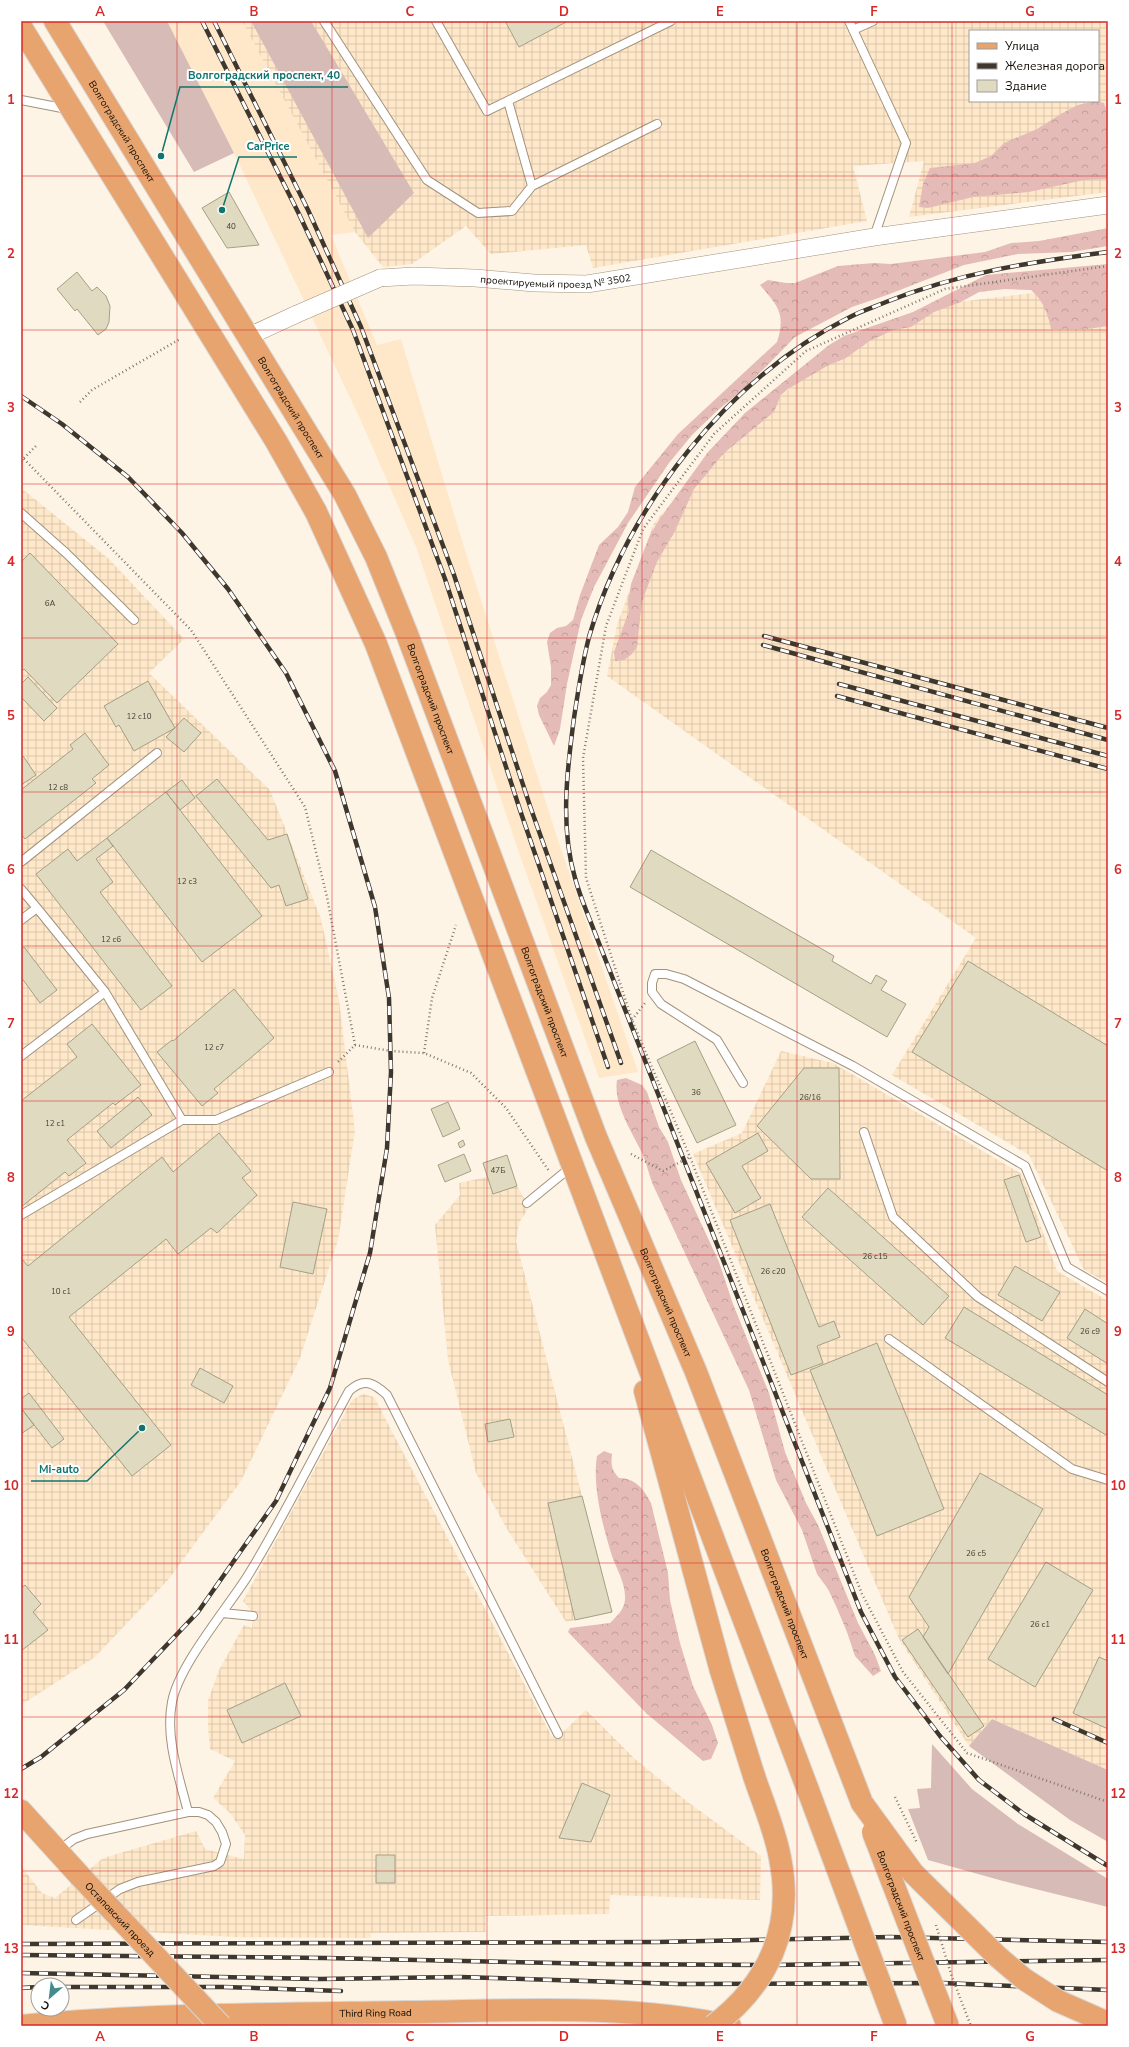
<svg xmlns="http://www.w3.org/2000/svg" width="1129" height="2047" viewBox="0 0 1129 2047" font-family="'Nunito Sans',sans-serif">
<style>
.built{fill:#ffe8c9}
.industrial{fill:url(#industrial-grid);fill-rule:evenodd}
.grass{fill:#d7bbb7}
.forest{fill:url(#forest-crowns)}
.building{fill:#e0dbc0;stroke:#a49f85}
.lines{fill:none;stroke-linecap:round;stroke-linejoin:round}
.service-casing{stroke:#a2927c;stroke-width:10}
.minor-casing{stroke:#a2927c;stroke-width:18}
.primary-casing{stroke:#d9d8d7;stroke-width:24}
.path{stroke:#80796e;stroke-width:2.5;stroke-dasharray:1 3;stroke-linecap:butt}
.service{stroke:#fff;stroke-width:8}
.minor{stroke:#fff;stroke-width:17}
.primary{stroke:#e7a46e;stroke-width:22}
.rail-casing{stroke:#3d372e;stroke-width:4.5}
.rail{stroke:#fff;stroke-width:3;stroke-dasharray:9;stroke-linecap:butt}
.minor-bridge-casing{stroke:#a2927c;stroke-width:18;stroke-linecap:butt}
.primary-bridge-casing{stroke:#d9d8d7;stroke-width:24;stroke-linecap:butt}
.path-bridge{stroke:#80796e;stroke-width:2.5;stroke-dasharray:1 3;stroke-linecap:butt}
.minor-bridge{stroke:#fff;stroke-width:17}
.primary-bridge{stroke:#e7a46e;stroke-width:22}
.grid{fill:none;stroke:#d62828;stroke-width:1;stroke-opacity:0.55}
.labels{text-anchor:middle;stroke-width:4;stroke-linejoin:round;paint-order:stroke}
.number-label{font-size:8px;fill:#443f33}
.street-label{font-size:10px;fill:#100b04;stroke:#fff}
.leader{fill:none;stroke:#0f766e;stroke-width:1.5}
.callout-dot{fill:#0f766e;stroke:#fff;stroke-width:1.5}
.callout-label{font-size:11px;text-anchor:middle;font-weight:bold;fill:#0f766e;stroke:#fff;stroke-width:4;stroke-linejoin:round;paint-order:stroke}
.neatline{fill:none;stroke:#d62828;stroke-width:1.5}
.grid-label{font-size:13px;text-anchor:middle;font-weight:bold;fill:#d62828}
</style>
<defs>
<pattern id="industrial-grid" width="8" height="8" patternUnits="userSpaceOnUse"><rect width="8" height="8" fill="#ffe8c9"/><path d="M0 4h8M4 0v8" fill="none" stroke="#dac6ab"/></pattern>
<pattern id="forest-crowns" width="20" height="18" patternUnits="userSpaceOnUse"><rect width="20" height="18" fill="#e4bbb6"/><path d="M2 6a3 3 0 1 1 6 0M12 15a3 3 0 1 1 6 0" fill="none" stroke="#c39f9b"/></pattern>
</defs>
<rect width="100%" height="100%" fill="#fef4e5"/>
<path class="built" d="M167 21H242L355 232 331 235 377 345 401 339 464 547 559 843 638 1072 599 1078 517 847 416 547 361 421 234 153Z"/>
<path class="industrial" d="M242 21H1108V192L909 217 924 161 853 166 867 221 593 268 586 245 491 254 466 226 412 264 383 267 355 232ZM970 31H1098V101H970Z
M1108 284V1283L1084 1270 1029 1155 892 1075 976 938 607 676 617 625 654 523 722 446 816 366 950 303Z
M21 488 109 559 184 639 149 673 270 790 321 919 339 1000 355 1131 338 1240 300 1358 241 1481 168 1580 95 1657 21 1705Z
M781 1051 833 1063 1022 1174 1057 1271 1108 1301V1770L992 1719 969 1746 899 1639 693 1154 742 1133Z
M488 1177 517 1186 529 1207 519 1223 516 1241 518 1249 612 1612 566 1622 507 1529 476 1473 448 1360 435 1225 460 1195 459 1183Z
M363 1394 374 1397 552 1737 564 1731 586 1710 635 1759 684 1799 761 1856 760 1900 610 1895 609 1914 486 1916V1932L371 1933V1938L234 1937 21 1925V1866L42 1893 55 1898 103 1858 196 1831 205 1849 244 1859 245 1835 230 1813 213 1798 235 1761 210 1749 208 1727V1701L218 1672 244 1625 252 1628 253 1616 250 1609 243 1601 352 1400Z"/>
<path class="grass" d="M103 21H167L234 153 194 172Z
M251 21H311L414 193 368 238Z
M992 1719 1108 1770V1842L1070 1820 969 1746Z
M932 1744 972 1789 1018 1824 1108 1879V1907L1003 1881 928 1860 908 1809 920 1808 917 1789 931 1788Z"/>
<path class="forest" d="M1095 101 1104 103 1108 117 1106 155 1108 179 1084 180 1029 192 973 197 928 208 919 207 923 184 930 168 975 163 991 156 1004 143 1037 129 1061 114 1078 105Z
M1108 228V246L1072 252 1018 254 964 265 887 295 852 307 795 337 745 388 718 410 692 435 669 463 628 523 594 587 581 620 567 684 560 729 554 746 539 715 537 706 540 698 547 692 551 685V667L547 642 550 633 557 628 566 626 573 620 580 595 599 545 618 527 628 512 635 487 678 434 777 342C786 314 778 306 760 285L768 280 786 283H795L838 266 874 263 891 264 985 252 1011 243 1039 241Z
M1108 264V326L1087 329H1051C1048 314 1043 300 1031 290L1005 289 979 292 961 302 934 312 911 327 893 330 868 342 846 358 827 366 788 389 781 395 774 412 724 453 694 489 675 531 657 562 642 601 637 647 632 654 624 660 615 661 614 652 629 611 628 602 631 584 650 535 659 520 708 452 745 413 829 345 844 336 913 312 986 275Z
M626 1078 642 1085 647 1092 659 1127 668 1142 681 1180 719 1262 733 1304 769 1393 785 1452 806 1503 818 1525 858 1623 875 1655 881 1671 873 1676 855 1656 847 1632 836 1606 828 1589 817 1574 802 1530 776 1480 749 1390 653 1185C649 1175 647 1165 643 1155 633 1133 613 1105 617 1080Z
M604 1451 612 1454C611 1464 611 1470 619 1478 635 1478 644 1489 651 1503L668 1573 670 1600 680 1643 693 1686 712 1725 718 1743 711 1759 703 1761 646 1713 568 1632 570 1628 610 1623C617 1616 624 1610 625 1600 626 1584 617 1570 612 1556 603 1527 592 1486 597 1456Z"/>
<path class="building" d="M505 21H568L519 47Z
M229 192 259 245 227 248 202 208Z
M77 272 92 291 97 287 106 296 110 306 109 322 106 329 98 335 77 309 75 311 57 289Z
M30 553 118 644 57 703 24 669 21 672V562Z
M28 677 57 708 44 721 21 697V684Z
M148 681 175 728 134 751 119 725 116 727 104 706Z
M184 718 201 733 184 752 166 737Z
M85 733 109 765 92 779 96 783 25 839 21 834V790L73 749 70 745Z
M23 756 36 775 21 785V757Z
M217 779 268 840 287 834 308 899 286 906 279 885 271 888 196 796Z
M182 780 195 798 180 810 166 792Z
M166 792 262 916 202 962 107 838Z
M107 838 113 846 96 859 113 882 100 892 172 986 141 1010 36 874 68 849 77 861Z
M651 850 834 956 832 961 871 984 876 975 887 981 881 990 906 1004 887 1037 630 887Z
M24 947 57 990 40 1003 21 977V949Z
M968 961 1108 1046V1171L912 1052Z
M234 989 274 1038 214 1089 218 1093 202 1106 157 1052 172 1040 173 1041Z
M92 1024 141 1085 115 1105 113 1103 67 1140 86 1163 69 1176 65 1172 21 1207V1101L77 1057 67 1044Z
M695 1041 736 1125 697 1143 657 1060Z
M804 1068H839L840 1179H811L757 1126Z
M138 1097 152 1115 111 1148 97 1131Z
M448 1102 460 1129 443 1137 431 1109Z
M219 1133 251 1171 242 1178 257 1195 217 1233 211 1228 178 1254 166 1239 69 1317 171 1445 132 1476 21 1337V1258L28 1266 162 1157 173 1172Z
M758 1133 768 1151 742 1166 761 1198 735 1213 706 1163Z
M463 1140 465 1145 460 1148 458 1143Z
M464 1154 471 1171 445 1182 438 1165Z
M507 1155 517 1186 493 1194 483 1163Z
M1019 1175 1041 1237 1026 1242 1004 1180Z
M828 1188 949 1296 923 1325 802 1217Z
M293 1202 327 1209 313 1274 280 1267Z
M770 1204 819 1327 834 1321 840 1337 817 1346 823 1363 791 1375 730 1220Z
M1015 1266 1060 1292 1042 1321 998 1295Z
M964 1307 1108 1395V1432L1106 1435 945 1338Z
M1085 1309 1108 1324V1364L1067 1338Z
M877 1343 944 1509 877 1536 810 1370Z
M200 1368 233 1386 224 1403 191 1385Z
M29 1393 64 1439 52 1448 21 1408V1399Z
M21 1408 34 1425 21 1434Z
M510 1419 514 1437 488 1442 485 1424Z
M980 1473 1043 1509 948 1674 923 1637 929 1627 909 1597Z
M582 1496 612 1612 575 1620 548 1503Z
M1046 1562 1093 1590 1035 1687 988 1659Z
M25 1585 41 1604 33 1612 48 1630 21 1651V1588Z
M918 1629 984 1726 968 1737 902 1640Z
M1099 1657 1108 1661V1729L1073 1713Z
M285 1683 301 1716 242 1743 227 1710Z
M582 1783 610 1795 591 1842 559 1838Z
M376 1855H395V1883H376Z"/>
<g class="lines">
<g class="service-casing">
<path id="service" d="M324 21 427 180 478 213 512 211 532 186 508 101
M436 21 487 111 671 21
M849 21 906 143 874 237
M853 30 873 21
M21 100 67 109
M532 186 657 124
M21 513 66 553 134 620
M21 862 157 753
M21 889 37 908
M21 920 37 908 105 992 21 1056
M105 992 182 1120
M743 1083 717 1040 661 1004 652 992V983L655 974H666L684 979 853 1066 1025 1166 1067 1267 1108 1291
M864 1132 893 1217 978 1297 1108 1382
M527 1203 571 1167
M21 1215 182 1120H216L329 1072
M889 1339 1072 1469 1108 1480
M222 1613 253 1616
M188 1812C179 1776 165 1739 172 1702 179 1665 226 1610 247 1577 284 1517 315 1453 349 1391 364 1377 374 1383 387 1395L558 1734
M58 1851 74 1839 87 1834 188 1812H199L208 1815 216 1822 222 1832 226 1844 220 1862 214 1866 138 1882 120 1889 76 1920"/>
</g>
<g class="minor-casing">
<g id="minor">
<path id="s1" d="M380 278 414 276 475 278 534 283 587 284 874 237 1108 205"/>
<path d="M247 337 297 314"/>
</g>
</g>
<g class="primary-casing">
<g id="primary">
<path id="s2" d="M55 21 345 495 376 557 407 634 596 1137 696 1372 862 1803"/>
<path d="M21 27 276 441 316 512 376 644 808 1790"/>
<path d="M645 1391 721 1671 754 1776"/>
<path d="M21 1811 80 1876"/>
<path id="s3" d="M21 2026C149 2014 278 2014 406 2012 513 2011 624 2003 730 2026"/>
</g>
</g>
<path class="path" d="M1108 266 945 289 806 351 714 434 643 529 606 626 583 758 586 878 632 1020 690 1157 862 1594 903 1672 967 1753 1108 1802
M80 402 92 390 180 339
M21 456 191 630 305 807 327 897 355 1045 336 1064
M21 461 36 446
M632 1020 645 1003
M355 1045 391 1051 424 1053 471 1073 506 1108 549 1171
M424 1053 432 998 456 925
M631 1154 663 1171 690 1157
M895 1797 917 1843"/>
<use href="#service" class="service"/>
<use href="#minor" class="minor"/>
<use href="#primary" class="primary"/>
<g class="rail-casing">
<path id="rail" d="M202 21 299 214 353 330 445 579 520 810 608 1067
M214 21 308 210 361 327 454 575 530 806 621 1063
M1108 252C1030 262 959 273 886 302 874 307 861 311 850 317 728 378 627 507 589 637 582 664 578 691 574 718 567 770 560 827 575 878 578 889 582 900 586 910L861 1612 895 1677 940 1736 979 1780 1024 1814 1108 1866
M21 396 62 424 128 477 182 533 228 589 286 673 335 771 375 907 389 998 391 1072 387 1148 370 1253 330 1388 276 1501 198 1612 124 1690 41 1757 21 1769
M764 636 1108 728
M763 645 1108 740
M839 684 1108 756
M837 696 1108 769
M1054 1719 1108 1743
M21 1944 658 1942 890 1937 1108 1942
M21 1955 326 1958 604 1964 773 1965 1108 1960
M21 1973 320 1979 460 1977 679 1984 943 1983 1108 1990
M62 1987H223L341 1991
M21 1988 38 1987"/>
</g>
<use href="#rail" class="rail"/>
<g class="minor-bridge-casing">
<path id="minor-bridge" d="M297 314 380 278"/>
</g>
<g class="primary-bridge-casing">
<g id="primary-bridge">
<path d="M808 1790 896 2026"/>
<path d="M862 1803 913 1873 997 1956 1024 1979 1058 2001 1108 2023"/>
<path id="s4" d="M873 1832 948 2026"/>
<path id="s5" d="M80 1876 221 2026"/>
<path d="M713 2026C769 1984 794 1927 780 1858 775 1830 763 1803 754 1776"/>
</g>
</g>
<path class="path-bridge" d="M936 1925 952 1977 971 2026"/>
<use href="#minor-bridge" class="minor-bridge"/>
<use href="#primary-bridge" class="primary-bridge"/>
</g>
<path class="grid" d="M177 21V2026M332 21V2026M487 21V2026M642 21V2026M797 21V2026M952 21V2026M21 176H1108M21 330H1108M21 484H1108M21 638H1108M21 792H1108M21 946H1108M21 1101H1108M21 1255H1108M21 1409H1108M21 1563H1108M21 1717H1108M21 1871H1108"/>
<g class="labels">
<g class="number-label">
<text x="231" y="229">40</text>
<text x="50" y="606">6А</text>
<text x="139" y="719">12 с10</text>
<text x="58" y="790">12 с8</text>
<text x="187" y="884">12 с3</text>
<text x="111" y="942">12 с6</text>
<text x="214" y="1050">12 с7</text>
<text x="696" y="1095">36</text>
<text x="810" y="1100">26/16</text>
<text x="55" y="1126">12 с1</text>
<text x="498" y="1173">47Б</text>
<text x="875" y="1259">26 с15</text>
<text x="773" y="1274">26 с20</text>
<text x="61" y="1294">10 с1</text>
<text x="1090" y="1334">26 с9</text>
<text x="976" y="1556">26 с5</text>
<text x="1040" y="1627">26 с1</text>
</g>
<g class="street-label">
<text dy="4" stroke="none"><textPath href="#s2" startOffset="129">Волгоградский проспект</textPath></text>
<text dy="4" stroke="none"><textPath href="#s1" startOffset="176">проектируемый проезд № 3502</textPath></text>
<text dy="4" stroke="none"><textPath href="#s2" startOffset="453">Волгоградский проспект</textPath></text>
<text dy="4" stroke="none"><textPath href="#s2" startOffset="777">Волгоградский проспект</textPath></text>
<text dy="4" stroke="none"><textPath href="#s2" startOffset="1101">Волгоградский проспект</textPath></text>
<text dy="4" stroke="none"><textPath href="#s2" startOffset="1425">Волгоградский проспект</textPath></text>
<text dy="4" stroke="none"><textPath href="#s2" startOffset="1749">Волгоградский проспект</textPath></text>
<text dy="4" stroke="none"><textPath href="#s4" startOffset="79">Волгоградский проспект</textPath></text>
<text dy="4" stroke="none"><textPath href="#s5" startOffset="59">Остаповский проезд</textPath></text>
<text dy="4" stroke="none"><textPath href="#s3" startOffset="355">Third Ring Road</textPath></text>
</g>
</g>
<path class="leader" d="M161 156L180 87H348M222 210L239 157H297M142 1428L87 1481H31"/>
<g class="callout-dot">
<circle cx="161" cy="156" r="4"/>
<circle cx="222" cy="210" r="4"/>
<circle cx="142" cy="1428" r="4"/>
</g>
<g class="callout-label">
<text x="264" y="79">Волгоградский проспект, 40</text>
<text x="268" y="150">CarPrice</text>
<text x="59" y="1473">Mi-auto</text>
</g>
<rect width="1129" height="2047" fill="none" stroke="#ffffff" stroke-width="44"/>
<rect x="969" y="30" width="130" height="72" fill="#ffffff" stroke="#9f9d9b"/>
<rect x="977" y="43" width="20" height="6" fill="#e7a46e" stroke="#9f9d9b"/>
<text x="1005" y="50" font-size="12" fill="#100b04">Улица</text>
<rect x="977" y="63" width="20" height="6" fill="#3d372e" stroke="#9f9d9b"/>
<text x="1005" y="70" font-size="12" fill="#100b04">Железная дорога</text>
<rect x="977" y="80" width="20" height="12" fill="#e0dbc0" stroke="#9f9d9b"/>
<text x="1005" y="90" font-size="12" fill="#100b04">Здание</text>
<g transform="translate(50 1997) rotate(208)"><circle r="19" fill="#ffffff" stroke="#9f9d9b"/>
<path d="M0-3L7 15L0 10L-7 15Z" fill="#448c8c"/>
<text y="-6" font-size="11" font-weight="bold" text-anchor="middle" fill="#100b04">С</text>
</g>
<rect x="22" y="22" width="1085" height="2003" class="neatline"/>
<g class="grid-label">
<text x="100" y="16">A</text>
<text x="254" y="16">B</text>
<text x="410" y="16">C</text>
<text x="564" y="16">D</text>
<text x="720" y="16">E</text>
<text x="874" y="16">F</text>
<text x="1030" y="16">G</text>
<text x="11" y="104">1</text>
<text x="1118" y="104">1</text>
<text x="11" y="258">2</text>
<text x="1118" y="258">2</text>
<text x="11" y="412">3</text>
<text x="1118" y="412">3</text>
<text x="11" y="566">4</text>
<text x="1118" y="566">4</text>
<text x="11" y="720">5</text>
<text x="1118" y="720">5</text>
<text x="11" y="874">6</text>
<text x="1118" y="874">6</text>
<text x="11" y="1028">7</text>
<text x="1118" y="1028">7</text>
<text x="11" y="1182">8</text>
<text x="1118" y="1182">8</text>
<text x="11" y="1336">9</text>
<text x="1118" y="1336">9</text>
<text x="11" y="1490">10</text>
<text x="1118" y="1490">10</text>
<text x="11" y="1644">11</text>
<text x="1118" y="1644">11</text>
<text x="11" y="1798">12</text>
<text x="1118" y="1798">12</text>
<text x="11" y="1953">13</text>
<text x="1118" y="1953">13</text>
<text x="100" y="2041">A</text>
<text x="254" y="2041">B</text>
<text x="410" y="2041">C</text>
<text x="564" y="2041">D</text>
<text x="720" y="2041">E</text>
<text x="874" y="2041">F</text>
<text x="1030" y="2041">G</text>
</g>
</svg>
